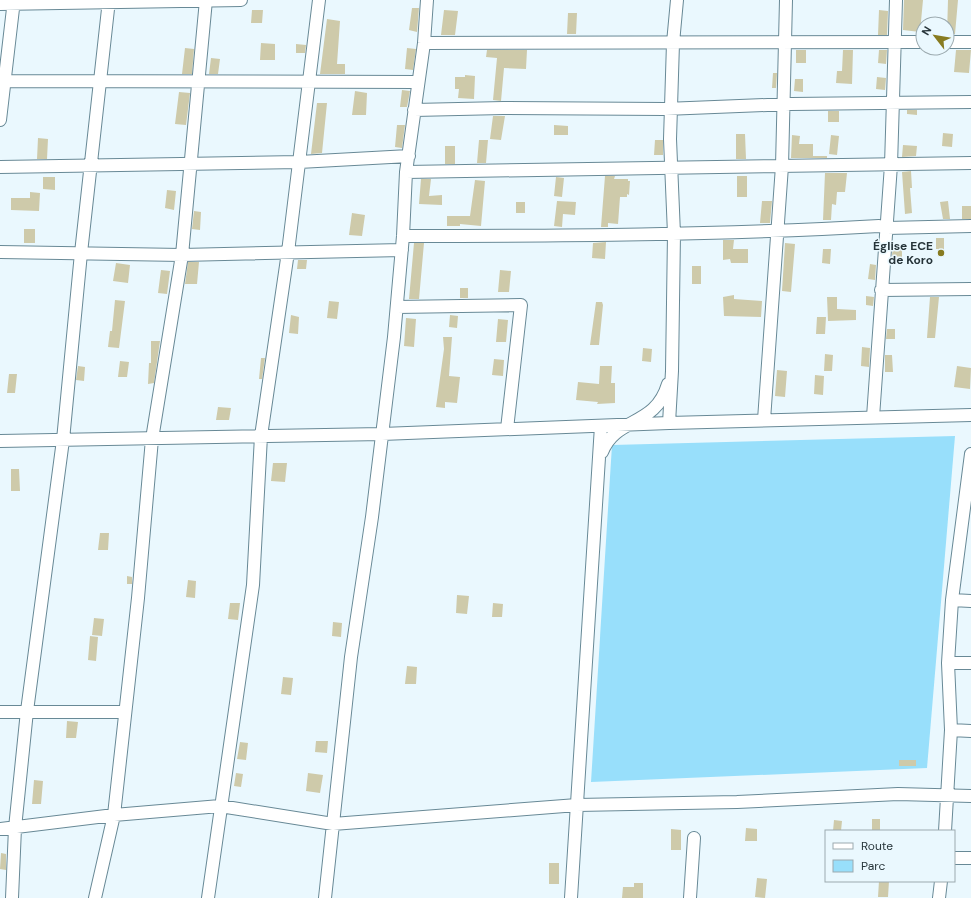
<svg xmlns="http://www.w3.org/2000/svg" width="971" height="898" viewBox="0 0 971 898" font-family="'DM Sans',sans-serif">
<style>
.green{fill:#98dffb}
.building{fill:#cecaaa}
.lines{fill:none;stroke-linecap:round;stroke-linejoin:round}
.minor-casing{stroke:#688996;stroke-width:14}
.minor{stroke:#fff;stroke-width:12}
.poi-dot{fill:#877b20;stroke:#eaf8fe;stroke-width:1.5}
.labels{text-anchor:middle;stroke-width:3;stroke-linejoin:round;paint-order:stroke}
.poi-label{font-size:12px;font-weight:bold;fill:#263439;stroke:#eaf8fe;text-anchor:end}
</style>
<rect width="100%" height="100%" fill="#eaf8fe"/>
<path class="green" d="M955 436 927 768 591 782 612 445Z"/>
<path class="building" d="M904 0H923L920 32 903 30Z
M948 0H958L955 34H947Z
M412 8H419L417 32 409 30Z
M252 10H263L262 23H251Z
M444 10 458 11 455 35H441Z
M879 10 888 11 887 35H878Z
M568 13H577L576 34H567Z
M327 19 340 21 337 64H345V74H320Z
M261 43 275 44V60H260Z
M296 44 306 45 305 53H296Z
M185 48 194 49 192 74H182Z
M407 48 416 49 413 70 405 69Z
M487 50H527L526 69 504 68 501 101 493 100 497 58 486 57Z
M796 50H806V63H796Z
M843 50H853L852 84 836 83 837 71H842Z
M879 50H887L886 64 878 63Z
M956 50H971L969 73 954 72Z
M211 58 220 59 218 74H209Z
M773 73H777L776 88H772Z
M465 75 475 76 474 99 458 98 459 89H455V77H465Z
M877 77 886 78 885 90 876 89Z
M795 79H803V92L794 91Z
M402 90 410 91 407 107H400Z
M355 91 367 93 366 115H352Z
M179 92 190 93 186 125 175 124Z
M317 103H327L322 153 311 154Z
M907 110H917V115L907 114Z
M828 111H839V122H828Z
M493 116H505L501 140 490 139Z
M397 125H405L402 148 395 147Z
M554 125 568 126V135H554Z
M943 133 953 134 952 147 942 146Z
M736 134H745L746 159H736Z
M792 135 800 136 799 144H813V156H827V158H791Z
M831 135 839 136 837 155 829 154Z
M38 138 48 139 47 159H37Z
M479 140H488L486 163H477Z
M655 140H663V155H654Z
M903 145 917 146 916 156 902 157Z
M445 146H455V164H445Z
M911 171 912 188H910L912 213 905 214 902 172Z
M825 173H847L845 192H837L836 205 832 204 831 220H823Z
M605 176H615L614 179H628V181H630L629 195 627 194V197H620L618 224 608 223V227H601Z
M737 176H747V197H737Z
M43 177H55V190L43 189Z
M556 177 564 178 562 197 554 196Z
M421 179H431L429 196 442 195V205L419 204Z
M475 180 485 181 481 226 460 224V226H447V216H470Z
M167 190 176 191 174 210 165 208Z
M30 192 40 193 39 211 11 210V198H30Z
M557 201 576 202 575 215 563 214 562 227 554 226Z
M762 201H772L770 223H760Z
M948 201 950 219H943L940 202Z
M516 202H525V213H516Z
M962 206H971V219H962Z
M194 211 201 212 200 230 192 229Z
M352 213 365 215 362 236 349 235Z
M24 229H35V243H24Z
M936 238H944V249H936Z
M723 240H734L733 249H748V263H731L730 259 723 260Z
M606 242 605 259 592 258 593 243Z
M414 243H424L419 299H409Z
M785 243 795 244 791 292 782 291Z
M893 245 902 246V257L892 256Z
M823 249H831L830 264 822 263Z
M298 260H307L306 269H297Z
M188 262H199L197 284H185Z
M116 263 130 265 128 283 113 281Z
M870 264 876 265 875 280 868 279Z
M692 266H701V284H692Z
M161 270 170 271 167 294 158 293Z
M500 270 511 271 509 292H498Z
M460 288H468V298H460Z
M734 295V299L762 301 761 317 724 316 723 297Z
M866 296 874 297 873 306 866 305Z
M827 297H837V309L856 310V320L828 321Z
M930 297H939L935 338H927Z
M115 300 125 301 119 348 108 347 110 331H112Z
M329 301 339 302 337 319 327 318Z
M596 302H602L603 305 599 345H590Z
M291 315 299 317 298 334 289 333Z
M450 315 458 316 457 328 449 327Z
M817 317H826L825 334H816Z
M406 318 416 319 414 347 404 346Z
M498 319 508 320 506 342H496Z
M887 329H895V339H886Z
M443 337H452L449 376 460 377 457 403 445 402V408L436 407 444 349Z
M151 341H160L154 383 148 384 149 363H151Z
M862 347 870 348 869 367 861 366Z
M643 348 652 349 651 362 642 361Z
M825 354 833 355 832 371H824Z
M885 355H892L893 372H885Z
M261 358H265L262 379H259Z
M494 359 504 360 503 376 492 375Z
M120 361 129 362 127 377H118Z
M78 366 85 367 84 381 76 380Z
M600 366H612L611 383H615V403L597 404 598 402 576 400 578 382 599 384Z
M957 366 971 368 970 389 954 387Z
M777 370 787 371 785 397 775 396Z
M9 374H17L15 393H7Z
M815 375 824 376 823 395 814 394Z
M218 407 231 408 229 420H216Z
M273 463H287L285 482 271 481Z
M11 469H19L20 491H11Z
M100 533H109L108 550H98Z
M127 576 132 577V584H127Z
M188 580 196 581 195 598 186 597Z
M457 595 469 596 467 614 456 613Z
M230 603H240L238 620 228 619Z
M493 603 503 604 502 617H492Z
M94 618 104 619 102 636 92 635Z
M333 622 342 623 341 637 332 636Z
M90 636 98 637 96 661 88 660Z
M407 666 417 667 416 684H405Z
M283 677 293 678 291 695 281 694Z
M67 721 78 722 76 738H66Z
M316 741H328L327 753 315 752Z
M240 742 248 743 246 760 237 759Z
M899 760H916V766H899Z
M236 773 243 774 241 787 234 786Z
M308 773 323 775 320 793 306 791Z
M34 780 43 781 41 804H32Z
M872 819H880V831H872Z
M834 820 842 821 841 831H833Z
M746 828 757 829V841H745Z
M671 829 681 830V850H671Z
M1 853 6 854V870L0 869Z
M549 863H559V884H549Z
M757 878 767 879 765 898 755 897Z
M879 881H889L888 897H878Z
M634 883H643V898H622L623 887H634Z"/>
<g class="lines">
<g class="minor-casing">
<path id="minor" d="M0 4 241 0
M947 42H971
M424 43 923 42
M0 81 418 82
M414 110 503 108 665 109 791 104 971 102
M0 120 14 0
M0 167 299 162 409 156
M406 172 971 163
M403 236C562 236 720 235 879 226L887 228 971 226
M0 252 182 255 402 250
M881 290 971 289
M397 307 521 305 507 429
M873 417 891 165 896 0
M764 420 782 166 786 0
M669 423 672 371 674 234 670 139 673 43 677 0
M0 441 382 434 669 423 971 415
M602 452C616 416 655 428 668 384
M952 600 971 601
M948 663H971
M0 712H124
M951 730 971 731
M0 829 114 815 220 806 333 824 577 805 737 802 898 794 971 796
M945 831 951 730 948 663 952 600 971 454
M954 858H971
M12 898 15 828 27 711 63 440 81 253 109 0
M95 898 114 815 138 598 152 439 182 255 206 0
M208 898 253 585 261 436 288 252 319 0
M325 898 351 657 372 517 394 337 403 236 406 172 424 43 427 0
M571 898 601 426
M690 898 694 838
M939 898 941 881"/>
</g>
<use href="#minor" class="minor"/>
</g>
<circle class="poi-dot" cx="941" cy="253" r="4"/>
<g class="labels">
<g class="poi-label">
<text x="933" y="250">Église ECE<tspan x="933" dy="14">de Koro</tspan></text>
</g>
</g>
<rect x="825" y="830" width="130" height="52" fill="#eaf8fe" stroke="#9caaaf"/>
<rect x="833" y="843" width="20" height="6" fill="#ffffff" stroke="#9caaaf"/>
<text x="861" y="850" font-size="12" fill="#263439">Route</text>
<rect x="833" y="860" width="20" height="12" fill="#98dffb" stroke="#9caaaf"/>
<text x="861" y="870" font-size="12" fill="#263439">Parc</text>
<g transform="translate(935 36) rotate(301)"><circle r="19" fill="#eaf8fe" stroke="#9caaaf"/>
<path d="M0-3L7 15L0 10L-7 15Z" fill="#877b20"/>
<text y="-6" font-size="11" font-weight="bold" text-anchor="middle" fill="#263439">N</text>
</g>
</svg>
